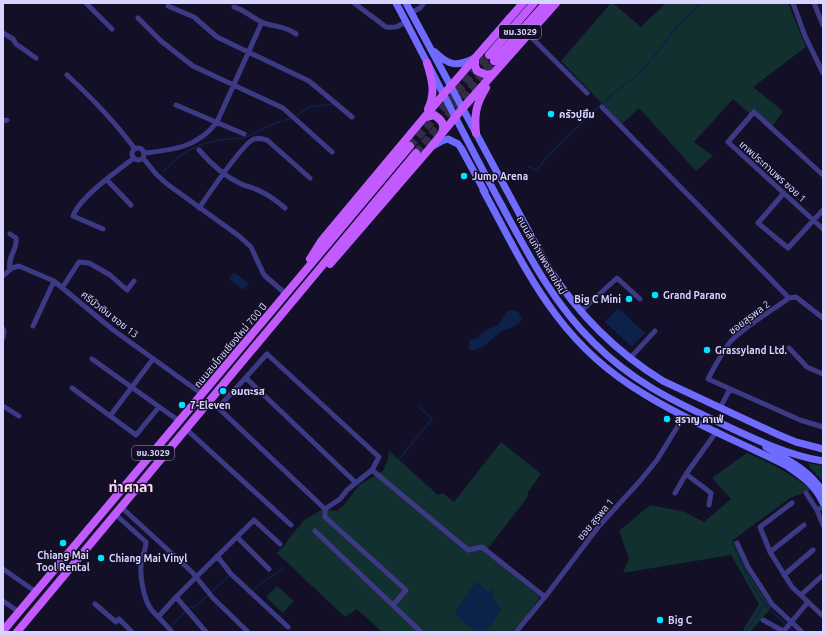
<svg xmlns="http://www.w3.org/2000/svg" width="826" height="635" viewBox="0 0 826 635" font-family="Ubuntu,'Noto Sans Thai',sans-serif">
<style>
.green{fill:#12302f}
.water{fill:#0c2248}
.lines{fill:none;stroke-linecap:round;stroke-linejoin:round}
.stream{stroke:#0c2248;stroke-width:1.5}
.primary-tunnel{stroke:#312d47;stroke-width:8;stroke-dasharray:8 4;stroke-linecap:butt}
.street{stroke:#3d3a85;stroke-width:5}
.secondary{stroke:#6f6bff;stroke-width:7}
.primary{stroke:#c25bff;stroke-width:8}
.poi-dot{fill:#00e5ff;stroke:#130f26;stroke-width:1.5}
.labels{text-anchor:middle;stroke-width:3;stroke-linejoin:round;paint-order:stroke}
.shield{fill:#130f26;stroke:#9e99be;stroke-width:1}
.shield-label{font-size:9px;font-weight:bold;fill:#d9d4ff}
.poi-label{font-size:10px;font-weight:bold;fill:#d9d4ff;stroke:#130f26;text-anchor:start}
.street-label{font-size:10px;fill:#d9d4ff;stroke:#130f26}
.district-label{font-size:14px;font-weight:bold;fill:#ffd6f0;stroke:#130f26}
</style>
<rect width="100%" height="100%" fill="#130f26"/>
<path class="green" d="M611 3H613L641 27 666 3H788L806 47 753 87 783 111 772 127 753 110 750 114 733 99 694 142 713 156 696 171 639 108 622 124 561 61Z
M501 442 541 474 528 492 527 498 486 551 540 597 527 616 512 632H382L357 609 345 617 277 553 285 545 287 541 304 520 323 509 337 511 346 503 359 485 383 471 388 459 389 451 438 495 443 493 454 502Z
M747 453C770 463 792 473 811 490L790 498 733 540 746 570 771 608 750 632H742L759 604 731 555 623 573 629 558 619 531 650 505 685 512 704 522 731 499 712 478Z
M808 463 823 466V481L810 468Z
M277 586 294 601 283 613 266 597Z"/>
<path class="water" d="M234 272 249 284 243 290 229 278Z
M618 308 645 333 632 347 605 322Z
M513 310C517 311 519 312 520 315 527 326 504 328 498 334 490 341 480 352 469 350V341L477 338 484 331 498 325 508 311Z
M477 581 488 592 493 589V598L501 609 494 621 484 632H477L457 616 455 612Z"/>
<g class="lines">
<path class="stream" d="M297 115 310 107 332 104
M529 167 535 170 538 169 548 156 592 113 615 92 640 73 660 49 678 25 701 3
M163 172 180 155 200 145 218 140 244 138 271 125 292 118
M399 459 432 419 418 406
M732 541C741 563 750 586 765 604 774 614 784 623 794 632
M251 591 283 568
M172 625 190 606 194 608 230 575 231 576
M746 632 765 604"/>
<path class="primary-tunnel" d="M410 146 489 55
M416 153 494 61"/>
<path class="street" d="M86 3 112 29
M354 3 386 27C395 28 399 27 406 21
M793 3 805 36 823 73
M814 3 823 25
M168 6 194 17 217 37 309 81 352 117
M234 7C246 10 255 21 267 24 277 27 288 27 296 34
M411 13 420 8 424 3
M138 18 161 41 193 66 283 108 332 152
M3 33 13 39 16 44 36 58
M528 34 587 93
M67 75C92 98 115 122 135 149
M176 105 244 134
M602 107 789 298
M3 121 7 120
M132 154a6 6 0 1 1 12 0a6 6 0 1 1-12 0Z
M199 150C211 164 224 176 241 184 248 187 255 188 262 192 270 196 278 202 285 208
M144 153C174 150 198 147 217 122L262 22
M143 158 156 174 167 184 239 236 251 247 264 275 286 294
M823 175 754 112 728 142 823 229
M107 180 131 205
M784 193 758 223 788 248 823 210
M199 208C208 195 243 143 254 139 258 138 263 139 267 140L310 178
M103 229 73 216C80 197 117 171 134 158
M10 270C7 256 18 250 16 238L10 234
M3 276 12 268 19 266 54 281 112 329 202 394
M62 288 79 262 89 263 110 275 127 290 134 281
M580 312 617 278 640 299
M823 318 796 297 789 298C773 310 745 326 731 341 722 352 715 366 708 379L800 420 823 427
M33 326 54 281
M3 329 4 331 3 338
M789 348 807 367 823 374
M630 358 655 331
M92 359 179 421
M246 378 355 482
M72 388 136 435 159 407
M210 400 325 509V517L406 590 393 605
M3 406 19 416
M218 408 267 354 379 457 372 470 347 490 340 499 325 509
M720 408 730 389
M110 416 153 359
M186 429 291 525
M372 470 468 550 482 547 545 597
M686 474 711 493 709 505
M675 493 686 474 717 431
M806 493 817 510 823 525
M792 503 760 527 770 552 792 587 823 616
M121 507 192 572 213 598 248 632
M817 510 823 507
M115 514 146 542C146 550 141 558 141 566 140 577 144 600 151 609 157 617 166 624 172 632
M315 531 421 632
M237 537 269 569
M737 543 748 567 772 604 802 632
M770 552 804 525
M217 556 231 574 288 627
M3 569 36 592
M784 575 813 550
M801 595 822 576
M176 597 206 632
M3 601 19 612
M95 604 116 622 119 619 132 632
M159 616 176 597 254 520 280 544
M763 620 783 631
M516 632 545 597 599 526 640 481 657 460 684 416
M783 632 808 602"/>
<path class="secondary" d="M396 3C407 23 417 44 428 64 452 111 476 158 501 204 528 254 553 303 594 343 631 380 669 399 716 421 750 437 786 455 823 461
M406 3 548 267C578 314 616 352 663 381L779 435 796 442 823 449
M435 52C449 66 457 67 475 58
M433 146 442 141 448 139 458 144 461 148 485 192
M483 190C506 232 527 277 556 315 580 347 610 374 644 394 689 422 740 442 787 466 802 476 816 486 823 503
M766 447C788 460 809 470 823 492"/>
<path class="primary" d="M489 55 534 3
M475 58V66L477 71 487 75 494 73
M494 61 546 3
M427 63C432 79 436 93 428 109
M426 117 434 115C442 120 445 124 442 133
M476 133C474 115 476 104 486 88
M310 259 322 240 443 95 523 3
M330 264 431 147 462 109 556 3
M3 631 410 146
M17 632 416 153"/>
</g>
<g class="poi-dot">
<circle cx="551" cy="114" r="4"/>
<circle cx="464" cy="176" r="4"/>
<circle cx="655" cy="295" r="4"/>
<circle cx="629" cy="299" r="4"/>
<circle cx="707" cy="350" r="4"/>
<circle cx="223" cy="391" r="4"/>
<circle cx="182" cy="405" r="4"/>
<circle cx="667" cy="419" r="4"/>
<circle cx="63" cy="543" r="4"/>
<circle cx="101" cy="558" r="4"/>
<circle cx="660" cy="620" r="4"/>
</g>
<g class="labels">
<g class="shield">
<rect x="499" y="25" width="42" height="14" rx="3"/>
<rect x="132" y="446" width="42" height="14" rx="3"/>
</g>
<g class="shield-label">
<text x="520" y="35">ชม.3029</text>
<text x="153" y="456">ชม.3029</text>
</g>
<g class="poi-label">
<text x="559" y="118">ครัวปูยิ้ม</text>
<text x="472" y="180">Jump Arena</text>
<text x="663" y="299">Grand Parano</text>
<text x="621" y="303" text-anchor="end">Big C Mini</text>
<text x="715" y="354">Grassyland Ltd.</text>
<text x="231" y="395">อมตะรส</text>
<text x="190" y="409">7-Eleven</text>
<text x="675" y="423">สุราญ คาเฟ่</text>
<text x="63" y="559" text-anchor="middle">Chiang Mai<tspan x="63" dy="12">Tool Rental</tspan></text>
<text x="109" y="562">Chiang Mai Vinyl</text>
<text x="668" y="624">Big C</text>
</g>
<g class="street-label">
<text transform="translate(773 171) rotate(42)" y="4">เทพประทานพร ซอย 1</text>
<text transform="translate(542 255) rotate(60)" y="4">ถนนสันกำแพงสายใหม่</text>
<text transform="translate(110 314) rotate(38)" y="4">ศรีบัวเงิน ซอย 13</text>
<text transform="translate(749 317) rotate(-37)" y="4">ซอยสุรพล 2</text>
<text transform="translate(230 345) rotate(-50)" y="4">ถนนสมโภชเชียงใหม่ 700 ปี</text>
<text transform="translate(595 519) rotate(-50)" y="4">ซอย สุรพล 1</text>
</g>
<g class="district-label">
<text x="131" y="492">ท่าศาลา</text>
</g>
</g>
<rect width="826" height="635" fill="none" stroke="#d9d4ff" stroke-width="8"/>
</svg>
